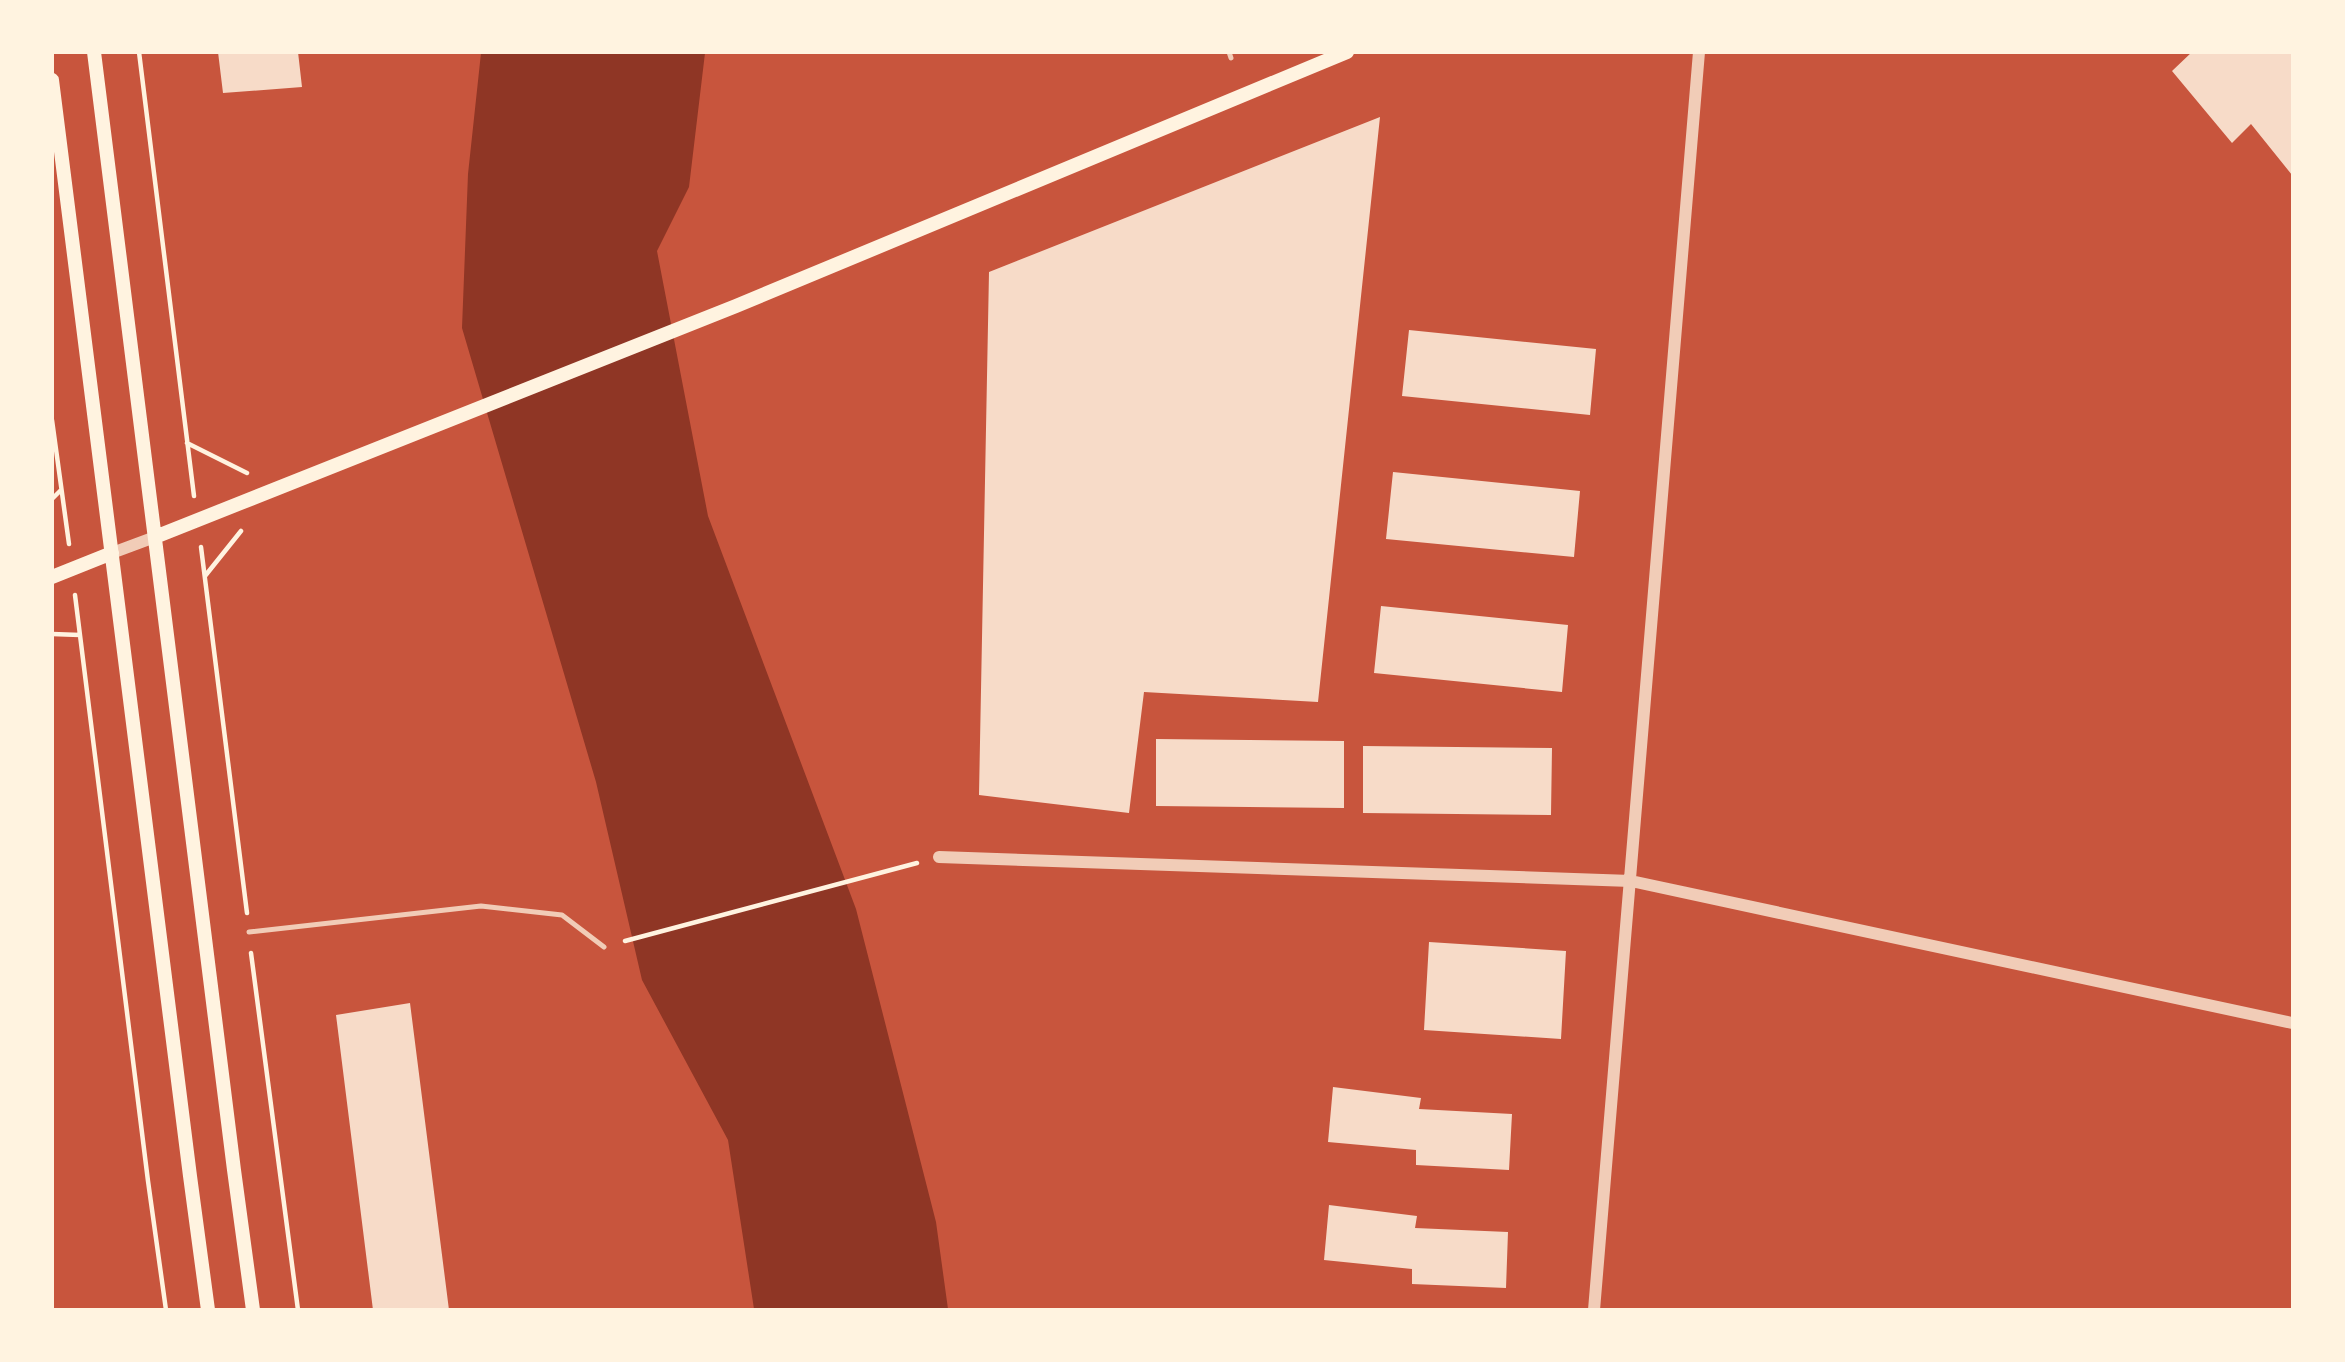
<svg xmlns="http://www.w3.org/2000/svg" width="2345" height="1362" viewBox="0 0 2345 1362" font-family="'Alegreya Sans',sans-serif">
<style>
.water{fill:#8f3625}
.building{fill:#f7dbc8}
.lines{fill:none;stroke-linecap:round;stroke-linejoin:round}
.path{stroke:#fff3e0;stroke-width:4.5}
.service{stroke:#f1ccb7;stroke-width:5}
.tertiary{stroke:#f1ccb7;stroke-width:12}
.secondary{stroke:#fff3e0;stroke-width:14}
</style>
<rect width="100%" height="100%" fill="#c8553d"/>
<path class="water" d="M481 53H705L689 187 657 251 708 516 856 909 936 1222 948 1309H754L728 1140 642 980 596 782 462 328 468 174Z"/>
<path class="building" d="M218 52H298L302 87 223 93Z
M2192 52H2292V175L2251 124 2232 143 2172 71Z
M1380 117 1318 702 1144 692 1129 813 979 795 989 272Z
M1409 330 1596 349 1590 415 1402 396Z
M1393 472 1580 491 1574 557 1386 539Z
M1381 606 1568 625 1562 692 1374 673Z
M1156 739 1344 741V808L1156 806Z
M1363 746 1552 748 1551 815 1363 813Z
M1429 942 1566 951 1561 1039 1424 1030Z
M410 1003 449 1310H373L336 1015Z
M1333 1087 1421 1098 1419 1109 1512 1114 1509 1170 1416 1165V1150L1328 1142Z
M1329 1205 1417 1216 1415 1228 1508 1232 1506 1288 1412 1284V1269L1324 1260Z"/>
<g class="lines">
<path class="path" d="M139 52 194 496
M52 420 69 544
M187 443 247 473
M52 499 61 490
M201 547 247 913
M205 576 241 531
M75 595 148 1181 166 1310
M52 634 80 635
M625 941 917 863
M251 953 298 1310"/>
<path class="service" d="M1229 52 1231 58
M249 932 481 906 562 915 604 947"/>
<path class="tertiary" d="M112 553 155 537
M939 857 1631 881 2292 1023
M1594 1310 1699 52"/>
<path class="secondary" d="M94 52 234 1170 253 1310
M52 80 190 1176 208 1310
M155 537 736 306 1347 52
M52 577 112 553"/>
</g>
<rect width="2345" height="1362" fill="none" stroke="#fff3e0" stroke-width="108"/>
</svg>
